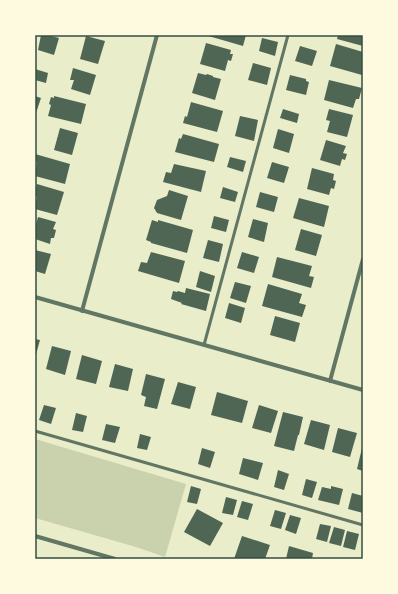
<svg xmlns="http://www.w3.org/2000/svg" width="398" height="594" viewBox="0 0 398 594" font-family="'Fira Sans Condensed',sans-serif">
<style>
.green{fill:#cad2ad}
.building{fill:#4f6655}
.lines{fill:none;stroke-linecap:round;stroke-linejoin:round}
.service{stroke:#617663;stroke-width:3}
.minor{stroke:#617663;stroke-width:4}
.neatline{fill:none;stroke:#344e41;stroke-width:1.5}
</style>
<rect width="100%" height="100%" fill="#e9edc9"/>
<path class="green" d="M35 439 186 484 165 557 136 547 35 518Z"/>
<path class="building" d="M41 35H47L59 38 54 55 38 50Z
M205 35H246L243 46Z
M338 35H363V46L337 39Z
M86 36 105 41 98 64 80 59Z
M262 38 278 42 275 56 259 51Z
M206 43 231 50 230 54H233L231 61 228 60 225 71 200 64Z
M336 44 363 52 362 75 330 66Z
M300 46 317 51 312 66 295 61Z
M253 63 271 68 267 85 248 80Z
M73 68 96 75 90 95 71 89 74 80H70Z
M35 69 48 73 46 83 35 80Z
M198 73 206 75 207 74 213 76V77L221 79 215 100 192 93Z
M290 75 306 79V81L309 82 306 95 286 90Z
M329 80 362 88 359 99H356L353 108 324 100Z
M35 96 41 98 35 116Z
M54 96 86 104 81 124 48 116 51 105 49 104 51 97 54 98Z
M191 102 223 111 217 132 183 123 185 116 187 117Z
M283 109 299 114 297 123 280 118Z
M329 109 353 115 347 137 327 132 330 121 326 120Z
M240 116 258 120 254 141 235 136Z
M60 128 78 133 72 155 54 150Z
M278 129 294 134 289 153 273 148Z
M183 134 219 144 214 162 175 152 179 138 181 139Z
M326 140 346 146 343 153 347 154 345 160 342 159 340 166 320 160Z
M35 154 70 164 65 184 35 176 37 162 35 161Z
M230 157 246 161 243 172 227 167Z
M272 162 289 167 284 183 267 178Z
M174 164 206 171 201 192 163 182 166 172 171 173Z
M312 168 334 174 333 180 336 181 334 189 331 188 329 195 307 189Z
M37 184 64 192 57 215 35 209 37 196H35V191Z
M223 187 238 192 235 202 220 198Z
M169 190 188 196 181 220 157 213 154 208 157 200 167 196Z
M260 192 278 197 274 212 256 207Z
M299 198 329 206 324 227 293 218Z
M214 216 229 220 226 232 211 228Z
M38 217 56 222 53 229 56 230 54 238H51L50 244 35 239V228Z
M253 219 268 223 264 242 248 237Z
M152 220 158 222V220L193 230 187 253 151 243V242L146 240Z
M301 229 322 235 316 256 295 250Z
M208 240 223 244 219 262 203 258Z
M35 250 51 254 45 274 35 271Z
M151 252 185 261 179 283 138 271 141 262 147 263Z
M242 252 259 257 254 273 237 268Z
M277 257 312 266 309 276 314 277 311 288 272 277Z
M200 271 215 276 211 292 196 287Z
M235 282 251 286 246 303 230 298Z
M268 284 302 294 299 303 306 305 302 317 262 306Z
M186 288 210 294 206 311 181 304 182 303 171 299 173 291 177 292 178 291 185 293Z
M229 303 245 308 241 323 225 318Z
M275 316 300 323 295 342 270 335Z
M35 339 40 340 35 358Z
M52 346 71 351 65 375 46 369Z
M82 355 102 361 96 384 76 379Z
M115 364 133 369 128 391 109 387Z
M146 374 165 379 157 409 144 406 146 397 141 395Z
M178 382 196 387 190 409 171 404Z
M217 392 248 401 242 423 211 415Z
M44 405 56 408 51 424 39 420Z
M259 405 278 411 271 433 252 428Z
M283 412 303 417 299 435H298L294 451 274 446Z
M76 413 87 416 83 432 72 430Z
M311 420 330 425 324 450 304 444Z
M106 424 120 427 115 443 102 440Z
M338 428 357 433 350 457 332 452Z
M140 434 151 437 147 450 137 448Z
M202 448 215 452 210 468 198 464Z
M362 448H363V471L357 469Z
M243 458 263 463 258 480 239 474Z
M278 470 289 474 284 490 274 487Z
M306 479 317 482 312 498 302 495Z
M191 486 201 489 197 504 187 502Z
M331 486 343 489 339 505 318 500 322 487 331 489Z
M352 493 363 496V513L348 509Z
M226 497 237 500 233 515 222 513Z
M242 501 253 504 248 520 237 517Z
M197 509 223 523 210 546 184 532Z
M275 510 286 513 281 529 270 526Z
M290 515 301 518 296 534 285 530Z
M320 524 331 526 327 542 316 539Z
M334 527 345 530 341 546 329 543Z
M347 531 359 534 355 550 343 547Z
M242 536 270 545 265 559H234Z
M289 546 313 553 312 559H286Z"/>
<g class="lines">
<path class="service" d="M204 345 288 35
M35 431 363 525"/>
<path class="minor" d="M35 297 363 390
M82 311 157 35
M330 381 363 259
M35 536 115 559"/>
</g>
<rect width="398" height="594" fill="none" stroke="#fefae0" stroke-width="72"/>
<rect x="36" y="36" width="326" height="522" class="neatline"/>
</svg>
